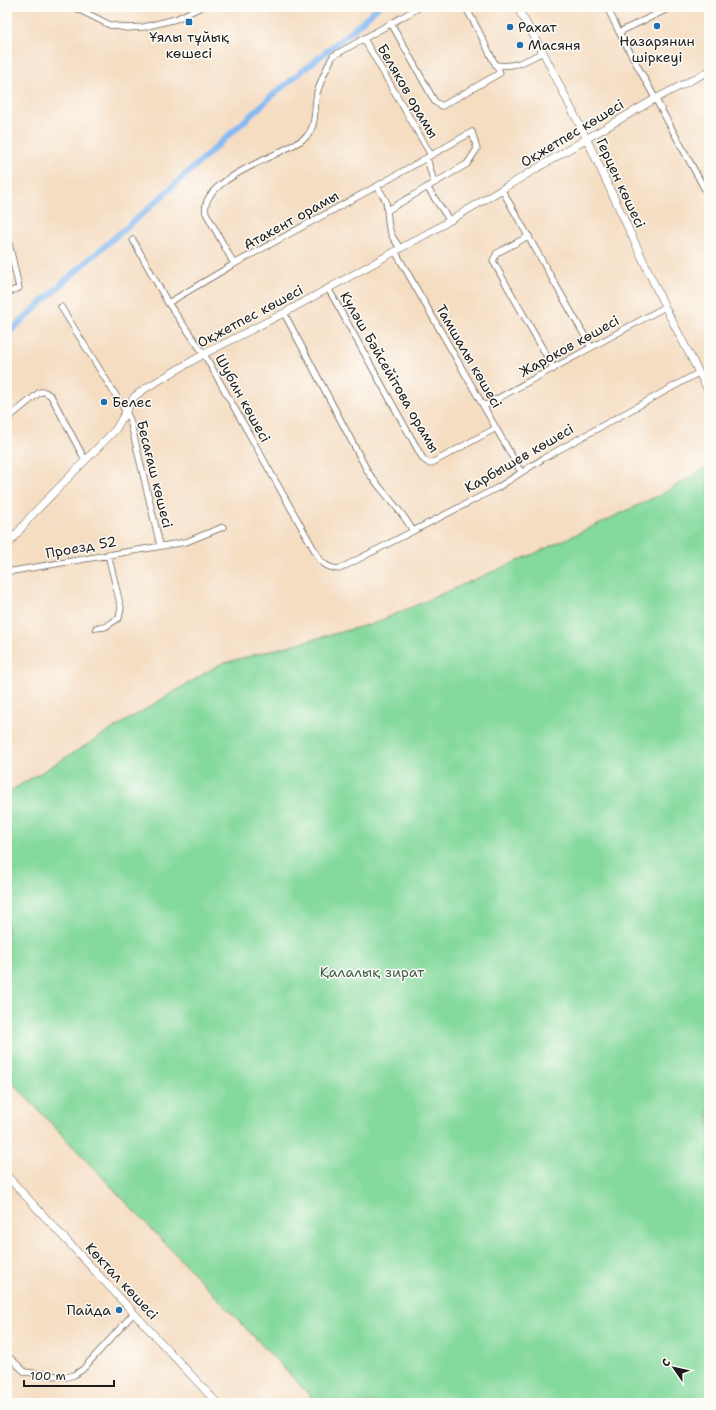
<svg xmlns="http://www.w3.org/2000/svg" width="716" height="1410" viewBox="0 0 716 1410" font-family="'Shantell Sans',sans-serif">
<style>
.green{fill:#84d99c;stroke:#507a5c}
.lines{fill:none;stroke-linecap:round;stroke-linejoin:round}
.canal{stroke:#84b9f2;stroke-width:6}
.minor-casing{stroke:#686056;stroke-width:7}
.tertiary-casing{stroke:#686056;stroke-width:8}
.minor{stroke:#fff;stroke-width:5.5}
.tertiary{stroke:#fff;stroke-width:7}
.poi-dot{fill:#1f6fb2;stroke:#fdfcf7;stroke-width:1.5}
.labels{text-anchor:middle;stroke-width:3;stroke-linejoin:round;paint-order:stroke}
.poi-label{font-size:14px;fill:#1c1c1c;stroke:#fdfcf7;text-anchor:start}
.street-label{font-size:14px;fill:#1c1c1c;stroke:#fdfcf7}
.park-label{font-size:14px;fill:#405e49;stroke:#fdfcf7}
</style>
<rect width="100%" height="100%" fill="#fdfcf7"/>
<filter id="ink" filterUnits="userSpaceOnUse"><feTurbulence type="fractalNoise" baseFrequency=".025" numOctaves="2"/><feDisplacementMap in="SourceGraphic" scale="8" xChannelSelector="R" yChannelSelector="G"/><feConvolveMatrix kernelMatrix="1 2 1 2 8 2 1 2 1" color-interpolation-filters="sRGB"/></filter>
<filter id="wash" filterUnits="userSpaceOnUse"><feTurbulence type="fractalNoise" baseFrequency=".012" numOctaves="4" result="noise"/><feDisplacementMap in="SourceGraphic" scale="16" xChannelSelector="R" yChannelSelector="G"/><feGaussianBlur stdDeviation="0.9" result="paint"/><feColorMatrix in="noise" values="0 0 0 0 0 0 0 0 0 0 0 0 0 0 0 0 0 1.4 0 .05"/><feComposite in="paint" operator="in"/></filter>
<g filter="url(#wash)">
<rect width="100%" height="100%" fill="#f5ddc2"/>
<path class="green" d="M709 466V1403H317L7 1077V793L220 664 375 623 538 552 662 494Z"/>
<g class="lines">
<path class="canal" d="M7 334 85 263 148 209 274 94 353 30 378 7"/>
</g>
</g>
<g filter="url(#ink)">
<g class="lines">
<g class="minor-casing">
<path id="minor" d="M74 7 110 25 127 28 144 27 176 19 201 7
M607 7 619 32 709 197
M391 23 435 102 442 106 500 73C497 66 493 61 490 54 482 38 475 22 465 7
M619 32 672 7
M364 39 431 155
M497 65C516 68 527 60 543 52
M427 158 434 183
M377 186 386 201 389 228 393 238 400 248
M427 187 450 221
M502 190 591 347
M7 234 19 288 7 293
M529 236 497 253 493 261 554 369
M133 240 168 303 204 354 320 560C326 566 330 568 339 569L497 488 544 458 698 373
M395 251 521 472
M234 264 206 213C198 179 285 155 306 137 317 127 314 106 317 93 321 80 327 67 333 56L420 7
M328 288 423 459 430 464 496 428
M168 303 234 264 377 186 472 132 477 149 467 164 388 210
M61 307 126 412 130 420 160 545
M284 313 368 472C382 492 401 509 413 531
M484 406 665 307
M7 419 40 392H45L51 396 85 460
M7 572 186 542 223 527
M96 628 105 627 119 618 121 608 108 554
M7 1355 25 1372 67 1377 74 1375 82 1370 134 1313"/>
</g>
<g class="tertiary-casing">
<path id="tertiary" d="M517 7 543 52 589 144 665 307 709 392
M7 546 31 516 116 429 134 397 146 388 204 354 284 313 439 227 586 139 655 99 709 71
M7 1176 217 1403"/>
</g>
<use href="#minor" class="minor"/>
<use href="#tertiary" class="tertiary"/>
</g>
</g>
<g class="poi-dot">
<rect x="185" y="18" width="8" height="8" rx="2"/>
<circle cx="657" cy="26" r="4"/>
<circle cx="510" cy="27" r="4"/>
<circle cx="520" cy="45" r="4"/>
<circle cx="104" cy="402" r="4"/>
<circle cx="119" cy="1310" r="4"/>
</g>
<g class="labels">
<g class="poi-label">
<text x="518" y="32">Рахат</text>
<text x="189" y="42" text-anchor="middle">Ұялы тұйық<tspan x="189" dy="16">көшесі</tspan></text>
<text x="657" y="46" text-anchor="middle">Назарянин<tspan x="657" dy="16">шіркеуі</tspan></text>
<text x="528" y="50">Масяня</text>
<text x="112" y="407">Белес</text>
<text x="111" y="1315" text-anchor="end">Пайда</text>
</g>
<g class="street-label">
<text transform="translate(408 91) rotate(60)" y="5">Беляков орамы</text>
<text transform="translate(572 133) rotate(-31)" y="5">Оқжетпес көшесі</text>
<text transform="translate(621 183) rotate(65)" y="5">Герцен көшесі</text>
<text transform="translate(291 220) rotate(-29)" y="5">Атакент орамы</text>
<text transform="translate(250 316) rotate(-28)" y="5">Оқжетпес көшесі</text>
<text transform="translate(569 346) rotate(-29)" y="5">Жароков көшесі</text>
<text transform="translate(469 356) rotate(60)" y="5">Тамшалы көшесі</text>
<text transform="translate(390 372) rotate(60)" y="5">Күләш Бәйсейітова орамы</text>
<text transform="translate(243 398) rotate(61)" y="5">Шубин көшесі</text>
<text transform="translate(519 458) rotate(-30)" y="5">Карбышев көшесі</text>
<text transform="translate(155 474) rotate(76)" y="5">Бесағаш көшесі</text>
<text transform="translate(81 547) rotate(-10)" y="5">Проезд 52</text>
<text transform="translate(122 1281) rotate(47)" y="5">Көктал көшесі</text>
</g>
<g class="park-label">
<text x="372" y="977">Қалалық зират</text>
</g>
</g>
<rect width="716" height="1410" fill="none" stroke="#fdfcf7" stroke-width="24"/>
<g transform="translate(674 1368) rotate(304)" stroke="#fdfcf7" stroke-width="3" paint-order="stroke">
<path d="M0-3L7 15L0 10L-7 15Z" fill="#1c1c1c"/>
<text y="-6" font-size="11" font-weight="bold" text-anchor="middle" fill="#1c1c1c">С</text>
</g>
<path d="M24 1380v6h90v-6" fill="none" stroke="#1c1c1c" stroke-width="2"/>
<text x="30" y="1380" font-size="12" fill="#1c1c1c" stroke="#fdfcf7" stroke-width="3" paint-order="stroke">100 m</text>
</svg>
